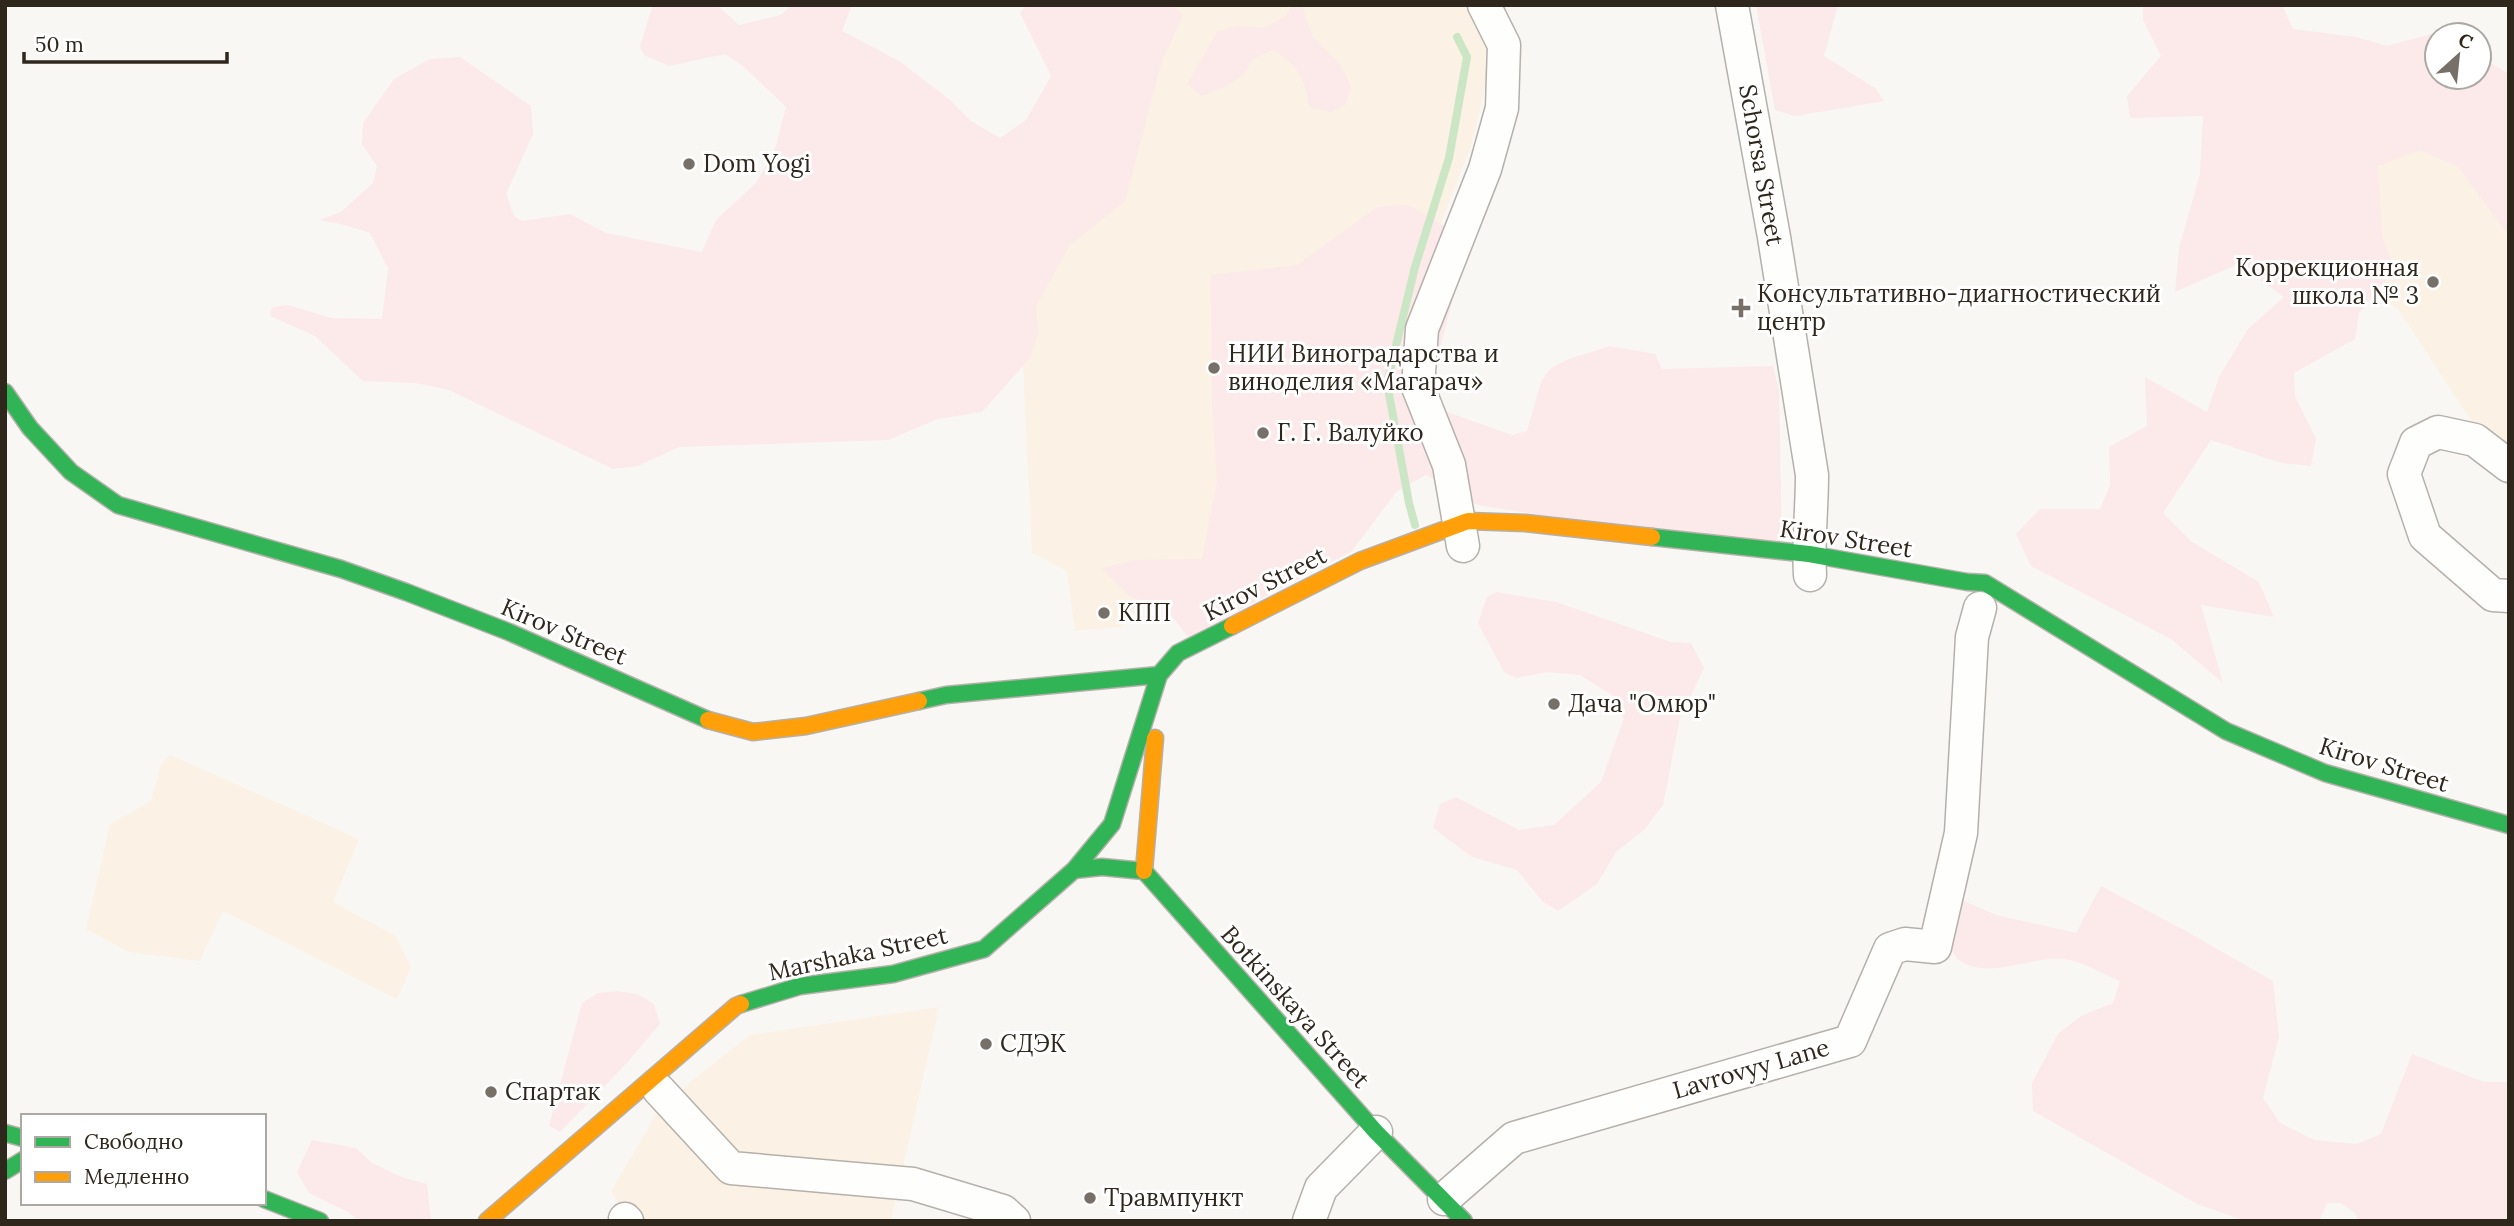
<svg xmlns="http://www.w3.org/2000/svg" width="2514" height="1226" viewBox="0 0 2514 1226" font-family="Lora,serif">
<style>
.built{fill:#fbf1e4}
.green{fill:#fce9ea}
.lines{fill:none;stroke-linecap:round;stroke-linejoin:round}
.stream{stroke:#cae6c4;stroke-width:8}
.street-casing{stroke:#b5b0aa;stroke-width:35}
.fast-casing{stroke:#b5b0aa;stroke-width:19}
.slow-casing{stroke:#b5b0aa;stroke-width:19}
.street{stroke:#fefefd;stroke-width:32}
.fast{stroke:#30b455;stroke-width:16}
.slow{stroke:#ff9f0a;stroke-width:16}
.poi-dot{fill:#767068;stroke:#fff;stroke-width:2.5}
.labels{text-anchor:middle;stroke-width:6;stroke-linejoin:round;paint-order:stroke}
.poi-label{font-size:24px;fill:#2f271c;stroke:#fff;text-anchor:start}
.street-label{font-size:24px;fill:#2f271c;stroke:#fff}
</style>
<rect width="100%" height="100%" fill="#f9f7f4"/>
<path class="built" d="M1112 5H1473L1495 46 1471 146 1405 314 1207 581 1135 612 1121 627 1075 631 1067 571 1032 553 1019 280Z
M2420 102 2509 215V454L2481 436 2398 309 2316 255Z
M170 755 359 839 333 902 396 936 411 967 397 999 223 911 200 961 129 952 86 929 110 824 151 801 161 764Z
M939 1007 891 1221H649L620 1206 611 1191 656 1115 694 1079 750 1035Z"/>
<path class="green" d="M653 5H717L739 25 781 15 792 5H852L842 31 899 61 950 100 971 121 1000 138 1026 120 1051 76 1020 13 1026 5H1173L1183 16 1162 61 1125 201 1069 246 1036 306 1038 334 1030 358 982 412 938 419 888 440 679 447 638 466 613 469 449 390 416 383 363 381 315 336 270 316 272 307 288 305 331 318 382 319 388 268 370 233 341 224 319 220 341 212 373 183 377 166 362 144 363 123 394 79 430 59 460 57 531 106 533 134 506 194 514 216 522 221 570 214 606 233 702 252 716 220 756 183 775 149 786 107 743 66 725 54 669 66 644 55 640 46Z
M1292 5H1302L1313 37 1341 66 1351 87 1346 104 1332 112 1309 107C1304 77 1300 67 1273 50L1253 59 1244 74 1225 87 1201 96 1187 84 1217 32 1237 26 1264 28 1286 16Z
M1756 5H1838L1824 56 1875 88 1884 101 1795 116 1775 110Z
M2143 5H2282L2293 29 2356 37 2387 46 2442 31 2448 35H2437V77H2479V56L2509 74V236L2458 167 2420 150 2378 166 2382 236 2394 270 2359 313 2355 339 2294 373 2295 396 2316 439 2311 466 2281 463 2211 440 2163 513 2192 542 2259 582 2274 617 2201 605 2223 683 2171 639 2031 566 2016 534 2040 509H2100L2110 486 2109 447 2147 426 2145 377 2207 412 2219 377 2248 329 2284 297 2238 264 2175 292 2179 248 2200 174 2203 116 2130 118 2127 96 2161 56 2143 20Z
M1409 205 1456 233 1455 290 1430 388 1436 408 1512 435 1527 431 1541 382 1550 369 1566 360 1610 346 1655 354 1662 369 1773 366 1779 390 1782 554 1477 505 1426 475 1397 491 1352 551 1188 637 1163 605 1132 598 1101 568 1136 560 1202 559 1217 481 1212 401 1211 275 1297 265 1377 207Z
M1496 592 1556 602 1671 642 1691 643 1704 668 1680 718 1663 805 1644 830 1616 852 1597 884 1558 911 1543 902 1517 870 1472 857 1433 828 1440 804 1456 797 1519 830 1554 825 1601 782 1624 718 1612 695 1580 675 1547 672 1516 678 1504 672 1478 623 1487 597Z
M2101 886 2184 930 2273 981 2279 1037 2263 1098 2280 1123 2314 1140 2357 1144 2381 1134 2412 1054 2484 1082H2509V1221H2358L2356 1214 2341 1203H2327L2319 1221H2246L2197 1204 2033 1111 2032 1083 2058 1034 2081 1016 2113 1003 2120 981C2103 974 2082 961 2064 959 2033 955 1985 982 1958 959 1953 954 1949 946 1946 941L1948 920 1964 901 1996 915 2076 933Z
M617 991 637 994 654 1004 660 1024 625 1065 560 1132 549 1126 582 1003 598 993Z
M312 1140 356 1148 372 1163 404 1178 427 1184 431 1221H360L348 1212 309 1193 297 1172Z"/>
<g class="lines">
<path class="stream" d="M1415 525 1409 503 1387 383 1415 267 1449 158 1467 57 1457 37"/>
<g class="street-casing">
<path id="street" d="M1732 5 1774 237 1812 475C1812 508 1808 541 1810 575
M2509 466 2475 440 2438 432 2416 443 2404 474 2425 536 2493 595 2509 596
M1463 546 1449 465 1418 387 1422 329 1485 169 1502 108 1504 45 1484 5
M659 1090 731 1168 913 1184 1003 1211 1014 1221
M1444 1199 1514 1138 1850 1041 1890 949 1905 944 1935 947 1961 833 1972 637 1980 608
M625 1219 627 1221
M1309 1221 1321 1188 1376 1132"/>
</g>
<g class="fast-casing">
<path id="fast" d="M5 392 30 428 71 472 118 505 341 569 406 592 509 632 708 720
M1652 537 1809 554 1967 582 1985 583 2226 731 2325 773 2509 825
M919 701 946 695 1159 675
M1074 870 1102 867 1144 871 1376 1132 1464 1221
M741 1004 800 986 893 974 984 949 1074 870 1112 824 1159 675 1178 653 1232 626
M5 1133 23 1138
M5 1171 23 1160
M264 1199 320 1221"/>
</g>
<g class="slow-casing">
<path id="slow" d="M1232 626 1360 561 1468 521 1525 523 1652 537
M708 720 753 732 806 726 919 701
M1144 871 1155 738
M487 1221 736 1006 741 1004"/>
</g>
<use href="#street" class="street"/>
<use href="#fast" class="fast"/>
<use href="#slow" class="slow"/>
</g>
<g class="poi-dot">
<circle cx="689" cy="164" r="7"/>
<circle cx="2433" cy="282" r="7"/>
<path d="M1737.5 297.5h7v7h7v7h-7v7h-7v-7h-7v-7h7z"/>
<circle cx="1214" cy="368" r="7"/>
<circle cx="1263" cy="433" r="7"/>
<circle cx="1104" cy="613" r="7"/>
<circle cx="1554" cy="704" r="7"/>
<circle cx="986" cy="1044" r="7"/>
<circle cx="491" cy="1092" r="7"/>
<circle cx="1090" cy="1198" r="7"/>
</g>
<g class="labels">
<g class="poi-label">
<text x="703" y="172">Dom Yogi</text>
<text x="2419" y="276" text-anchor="end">Коррекционная<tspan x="2419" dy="28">школа № 3</tspan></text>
<text x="1757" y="302">Консультативно-диагностический<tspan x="1757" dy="28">центр</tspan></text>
<text x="1228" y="362">НИИ Виноградарства и<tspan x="1228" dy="28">виноделия «Магарач»</tspan></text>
<text x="1277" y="441">Г. Г. Валуйко</text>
<text x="1118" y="621">КПП</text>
<text x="1568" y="712">Дача "Омюр"</text>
<text x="1000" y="1052">СДЭК</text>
<text x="505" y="1100">Спартак</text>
<text x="1104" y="1206">Травмпункт</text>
</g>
<g class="street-label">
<text transform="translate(1761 165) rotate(80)" y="8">Schorsa Street</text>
<text transform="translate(1846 539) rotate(9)" y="8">Kirov Street</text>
<text transform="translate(1265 584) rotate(-27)" y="8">Kirov Street</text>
<text transform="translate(564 632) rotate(23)" y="8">Kirov Street</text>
<text transform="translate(2384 765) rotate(17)" y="8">Kirov Street</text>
<text transform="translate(858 954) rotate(-12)" y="8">Marshaka Street</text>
<text transform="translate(1295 1007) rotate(48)" y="8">Botkinskaya Street</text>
<text transform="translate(1751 1069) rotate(-16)" y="8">Lavrovyy Lane</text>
</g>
</g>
<rect width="2514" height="1226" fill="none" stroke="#2f271c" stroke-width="14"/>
<rect x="21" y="1114" width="245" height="91" fill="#ffffff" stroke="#aca9a4" stroke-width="2"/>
<rect x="35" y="1137" width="35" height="10" fill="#30b455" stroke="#aca9a4" stroke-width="2"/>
<text x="84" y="1149" font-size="21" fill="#2f271c">Свободно</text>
<rect x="35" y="1172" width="35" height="10" fill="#ff9f0a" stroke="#aca9a4" stroke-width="2"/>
<text x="84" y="1184" font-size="21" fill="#2f271c">Медленно</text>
<g transform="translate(2458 56) rotate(27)"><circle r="33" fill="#ffffff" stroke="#aca9a4" stroke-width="2"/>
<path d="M0-5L12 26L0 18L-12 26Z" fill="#767068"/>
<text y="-10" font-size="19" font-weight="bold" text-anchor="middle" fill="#2f271c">С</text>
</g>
<path d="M24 52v10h203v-10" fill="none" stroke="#2f271c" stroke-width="3.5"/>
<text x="35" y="52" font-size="21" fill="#2f271c" stroke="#ffffff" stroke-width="5" paint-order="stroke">50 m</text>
</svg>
